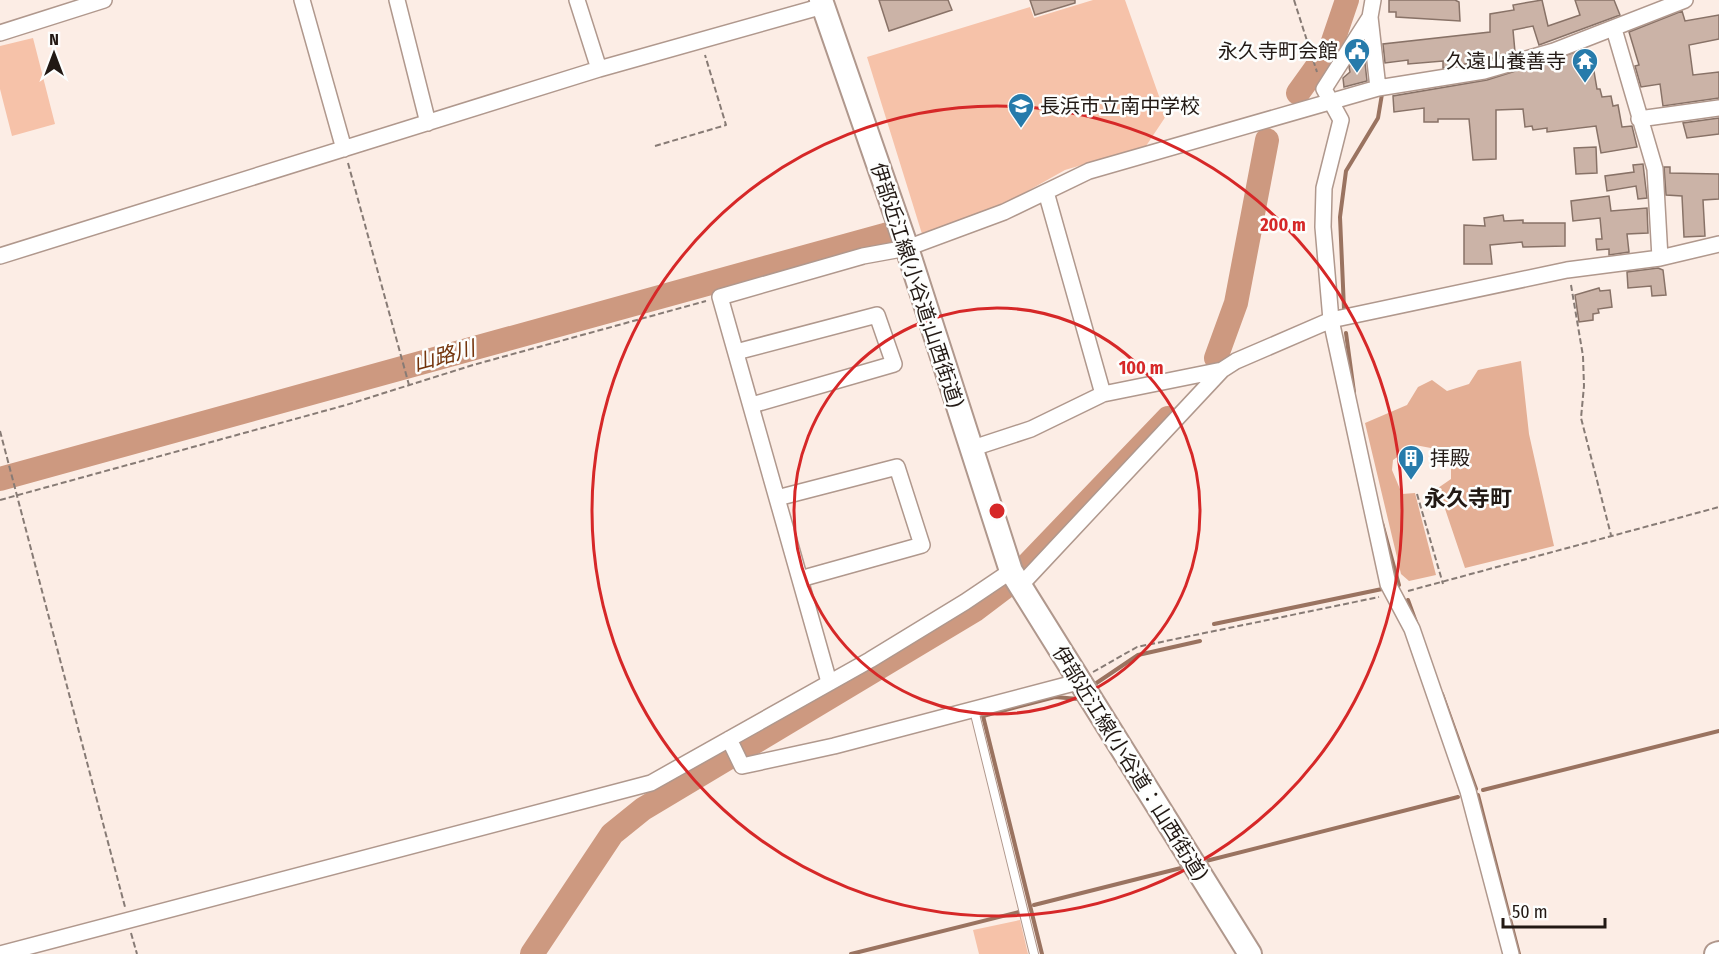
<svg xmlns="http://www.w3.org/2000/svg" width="1719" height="954" viewBox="0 0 1719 954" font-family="'Fira Sans Condensed','Noto Sans JP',sans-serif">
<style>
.green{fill:#f6c2a9}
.forest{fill:#e4af95}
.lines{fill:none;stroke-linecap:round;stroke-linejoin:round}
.stream{stroke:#9a7360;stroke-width:4}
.river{stroke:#cd9980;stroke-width:24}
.building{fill:#cbb3a7;stroke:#887267;stroke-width:1.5}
.lane-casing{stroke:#b0988d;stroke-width:10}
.street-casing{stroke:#b0988d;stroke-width:18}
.secondary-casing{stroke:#b0988d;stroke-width:26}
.path{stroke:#877b75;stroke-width:2;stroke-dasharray:6 3;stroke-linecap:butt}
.lane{stroke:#fff;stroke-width:8}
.street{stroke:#fff;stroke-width:15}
.secondary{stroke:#fff;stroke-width:22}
.ring{fill:none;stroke:#d62828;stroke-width:3}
.labels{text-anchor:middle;stroke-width:5;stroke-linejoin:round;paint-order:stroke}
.poi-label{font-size:20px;fill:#221914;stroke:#fdfefd;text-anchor:end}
.street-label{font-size:20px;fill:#221914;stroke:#fdfefd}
.water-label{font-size:21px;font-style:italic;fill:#74350d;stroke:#fdfefd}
.quarter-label{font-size:22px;font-weight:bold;fill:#221914;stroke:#fdfefd}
.centre{fill:#d62828;stroke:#fdfefd;stroke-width:3}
.ring-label{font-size:18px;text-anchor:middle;font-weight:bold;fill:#d62828;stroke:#fdfefd;stroke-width:5;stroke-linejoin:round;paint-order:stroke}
</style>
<rect width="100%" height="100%" fill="#fcede5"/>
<path class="green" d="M1093 0H1125L1166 116 1146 146 1065 170 992 211 922 234 867 57 1030 7 1034 18Z
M33 38 55 124 12 136 0 89V46Z
M1020 920 1028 954H979L973 930Z"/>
<path class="forest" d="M1521 361 1529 434 1554 546 1465 568 1438 488 1451 479V463L1436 449 1415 445 1393 460 1392 470 1402 494 1415 493 1436 575 1409 581 1401 574 1365 423 1407 405 1418 387 1432 380 1447 391 1469 384 1478 370Z"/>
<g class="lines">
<path class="stream" d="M1344 309 1340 217 1346 171 1378 118 1382 94
M1346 333 1354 392
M1382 523 1399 585 1394 586
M1408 600 1416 622
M1214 624 1387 588
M1092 686 1138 655 1200 641
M1442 694 1476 789
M1483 790 1719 731
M1478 795 1519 954
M1206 861 1458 797
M1034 905 1185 867
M851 954 1019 912
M1042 954 983 716 1055 697 1078 699 1080 697"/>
<path class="river" d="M1298 93 1331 47 1347 0
M1216 358 1236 303 1267 140
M0 479 888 234
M532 954 612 834 643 809 975 610 1008 585 1168 418"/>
</g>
<path class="building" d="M879 0H948L952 10 889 31Z
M1030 0H1075V3L1035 15Z
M1389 0H1455L1459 2 1460 21 1396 17V12H1389Z
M1542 0 1548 26 1580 15 1575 0H1614L1620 15 1539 45 1533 26 1513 30 1515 52 1482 61 1443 68V61L1408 64V60L1385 63 1383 44 1490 32V14L1514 10 1513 5Z
M1682 11 1685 21 1719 15V39L1689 45 1693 75 1719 72V98L1663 106 1660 84 1641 87 1635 66 1639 65 1629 32Z
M1363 45 1367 81 1344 87 1343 78 1350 72 1349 67 1353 61 1358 60 1357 55Z
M1585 49 1588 61 1592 60 1597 89H1600L1602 97 1611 96 1613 106 1618 105 1622 127 1632 126 1637 147 1601 153 1596 126 1547 132V128L1533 130 1532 126 1525 127 1523 109 1496 110V159L1473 160 1469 119H1438V122H1424V108L1394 112 1393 96 1487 80Z
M1719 118V134L1687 138 1683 123Z
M1596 147 1597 173 1576 174 1574 148Z
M1643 164 1647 198 1638 199 1636 186 1607 191 1605 176 1634 172 1633 165Z
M1664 167H1670V173L1719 174V199L1703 200 1705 236 1684 237 1682 196 1666 195Z
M1609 196 1611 211 1647 208 1648 233 1627 234 1629 252 1609 255V249L1597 250 1596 239H1602L1600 218 1573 221 1571 201Z
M1503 215 1504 221 1523 220V223H1565V246L1523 247 1522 242 1490 245 1492 264H1464V225L1485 226 1484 218Z
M1658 268 1663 270 1666 295 1652 296 1651 286 1628 288 1627 272Z
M1599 288 1600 291 1610 290 1612 307 1598 309 1599 313 1593 314V320L1579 322 1575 295Z"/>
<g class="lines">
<g class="lane-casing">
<path id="lane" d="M974 710 1034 954"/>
</g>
<g class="street-casing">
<path id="street" d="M302 0 344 149
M397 0 428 123
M577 0 599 69
M1373 0 1370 17 1324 89 1341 120 1324 188 1323 227 1331 320 1388 584 1412 629 1468 791 1511 954
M1370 17 1378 88
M0 33 104 0
M1639 119 1719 108
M1046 192 1103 394
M0 256 599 69 823 6
M1660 258 1719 244
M736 352 877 315 894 364 752 405
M970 449 1031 429 1103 394 1222 370 1236 361 1331 320 1567 270 1660 258 1655 169 1614 29
M777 498 897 467 922 545 800 579
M1019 587 1222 370
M829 682 720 297 863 256 907 248 1004 212 1089 171 1378 88 1484 71 1554 51 1685 0
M729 739 742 766 834 746 1078 682
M0 954 651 783 870 660 965 602 1011 571"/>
</g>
<g class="secondary-casing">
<path id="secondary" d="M821 0 907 248 1011 571 1250 954
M1716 954 1719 953"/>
</g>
<path class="path" d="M1294 0 1317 72
M655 146 726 125 705 55
M348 163 409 385
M1571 285 1583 356 1584 386 1581 418 1611 535
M0 431 125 907
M1417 494 1443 584
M0 500 346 405 473 365 706 301
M1408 591 1719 507
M1093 672 1137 647 1379 597
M131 933 137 954"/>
<use href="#lane" class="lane"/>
<use href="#street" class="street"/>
<use href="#secondary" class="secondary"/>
</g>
<g class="ring">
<circle cx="997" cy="511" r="203"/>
<circle cx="997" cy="511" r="405"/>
</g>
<defs>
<g id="civic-pin" transform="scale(1.35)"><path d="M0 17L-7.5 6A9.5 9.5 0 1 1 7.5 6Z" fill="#277bab" stroke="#fdfefd"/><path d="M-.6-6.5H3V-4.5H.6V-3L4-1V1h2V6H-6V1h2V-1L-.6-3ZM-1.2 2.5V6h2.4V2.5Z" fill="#fff"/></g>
<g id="temple-pin" transform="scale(1.35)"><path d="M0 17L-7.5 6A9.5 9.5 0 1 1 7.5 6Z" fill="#277bab" stroke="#fdfefd"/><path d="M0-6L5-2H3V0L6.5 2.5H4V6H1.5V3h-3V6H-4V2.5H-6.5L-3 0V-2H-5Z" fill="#fff"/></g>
<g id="school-pin" transform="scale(1.35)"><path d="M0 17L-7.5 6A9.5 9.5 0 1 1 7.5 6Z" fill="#277bab" stroke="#fdfefd"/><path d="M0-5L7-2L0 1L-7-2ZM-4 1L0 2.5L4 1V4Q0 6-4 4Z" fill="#fff"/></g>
<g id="building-pin" transform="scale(1.35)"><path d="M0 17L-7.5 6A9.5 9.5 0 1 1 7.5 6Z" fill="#277bab" stroke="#fdfefd"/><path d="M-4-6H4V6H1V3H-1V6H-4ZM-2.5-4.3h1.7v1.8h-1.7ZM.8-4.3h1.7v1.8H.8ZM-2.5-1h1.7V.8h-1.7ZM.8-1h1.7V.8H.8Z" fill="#fff"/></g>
</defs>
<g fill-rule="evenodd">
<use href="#civic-pin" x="1357" y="51"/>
<use href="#temple-pin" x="1585" y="61"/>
<use href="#school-pin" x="1021" y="106"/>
<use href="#building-pin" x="1411" y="458"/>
</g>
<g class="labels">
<g class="poi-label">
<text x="1338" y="58">永久寺町会館</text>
<text x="1566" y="68">久遠山養善寺</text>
<text x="1040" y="113" text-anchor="start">長浜市立南中学校</text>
<text x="1430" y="465" text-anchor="start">拝殿</text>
</g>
<g class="street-label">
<text transform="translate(917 285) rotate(72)" y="7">伊部近江線(小谷道;山西街道)</text>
<text transform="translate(1130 763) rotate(58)" y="7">伊部近江線(小谷道：山西街道)</text>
</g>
<g class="water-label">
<text transform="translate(444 356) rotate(-15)" y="7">山路川</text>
</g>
<g class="quarter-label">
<text x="1468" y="506">永久寺町</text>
</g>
</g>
<circle cx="997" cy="511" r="9" class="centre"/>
<g class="ring-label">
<text x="1283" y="231">200 m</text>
<text x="1141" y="374">100 m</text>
</g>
<g transform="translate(54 54)" stroke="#fdfefd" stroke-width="4.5" paint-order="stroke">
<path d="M0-4.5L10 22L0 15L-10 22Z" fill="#221914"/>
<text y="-9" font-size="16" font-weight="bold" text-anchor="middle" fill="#221914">N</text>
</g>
<path d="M1503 918v9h102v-9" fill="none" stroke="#221914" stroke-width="3"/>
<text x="1512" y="918" font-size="18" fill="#221914" stroke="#fdfefd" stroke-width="4.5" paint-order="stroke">50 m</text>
</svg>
